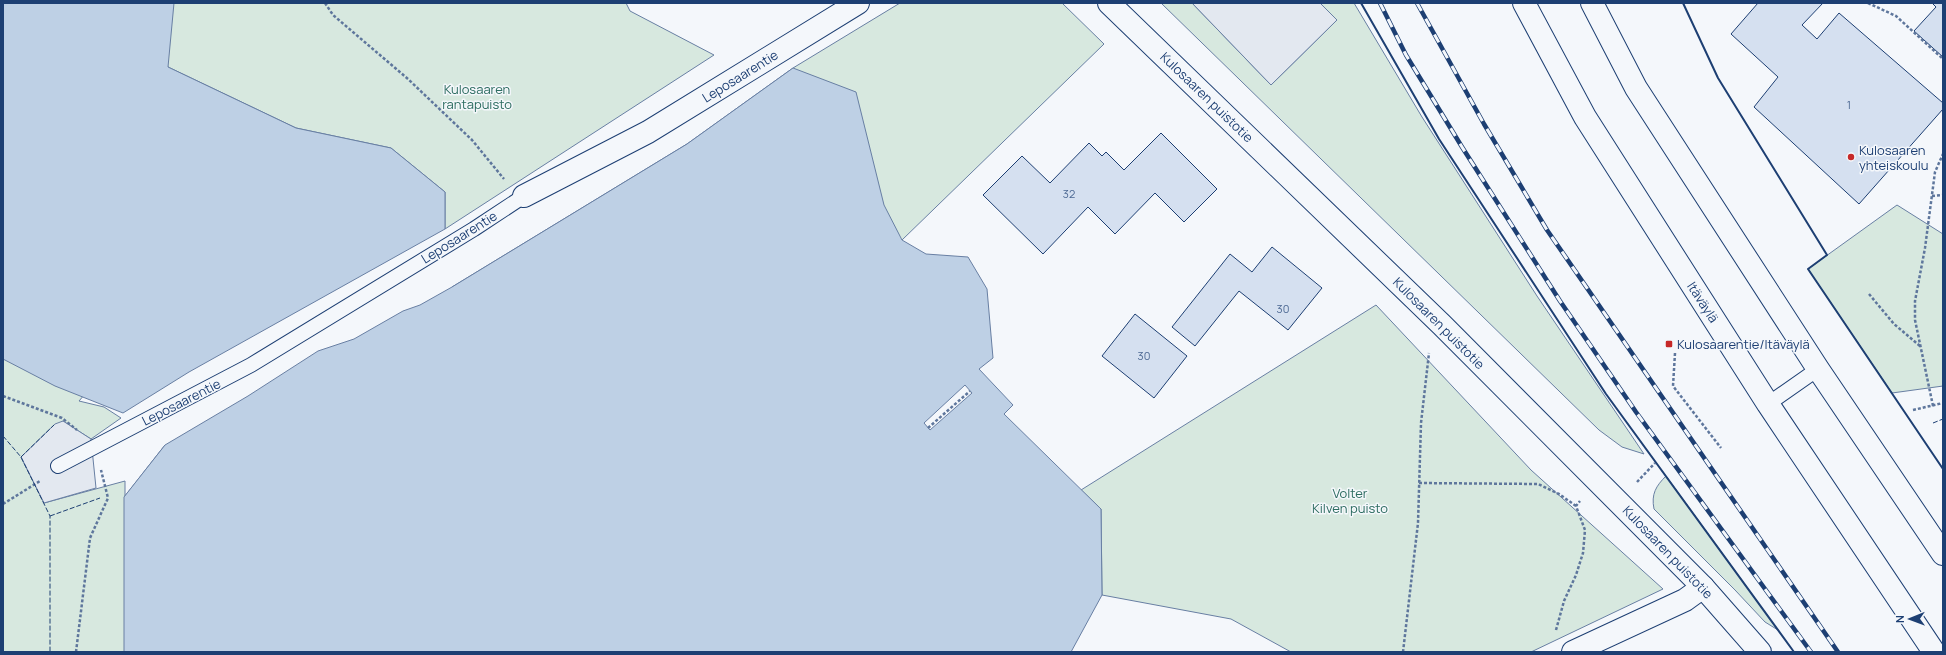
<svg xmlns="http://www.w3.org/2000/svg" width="1946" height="655" viewBox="0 0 1946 655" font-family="Manrope,sans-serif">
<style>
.green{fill:#d7e8df;stroke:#687fa3}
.parking{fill:#e3e8f0;stroke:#687fa3}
.water{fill:#bed0e5;stroke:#687fa3}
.pier{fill:#f4f7fb;stroke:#687fa3}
.building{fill:#d5e0f0;stroke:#1d3f73}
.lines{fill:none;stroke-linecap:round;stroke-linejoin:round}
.lane-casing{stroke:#1d3f73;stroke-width:16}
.street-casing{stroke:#1d3f73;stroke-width:24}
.secondary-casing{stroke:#1d3f73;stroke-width:24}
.highway-casing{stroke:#1d3f73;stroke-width:24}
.path{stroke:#5e769c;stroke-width:2.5;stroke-dasharray:3 2;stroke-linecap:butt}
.lane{stroke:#f4f7fb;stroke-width:14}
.street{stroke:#f4f7fb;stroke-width:22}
.secondary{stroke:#f4f7fb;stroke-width:22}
.highway{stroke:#f4f7fb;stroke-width:22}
.rail-casing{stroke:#1d3f73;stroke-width:4.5}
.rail{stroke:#f4f7fb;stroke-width:3;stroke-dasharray:9;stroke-linecap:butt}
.fence{stroke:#1d3f73;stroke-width:1;stroke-dasharray:5 2;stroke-linecap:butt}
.wall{stroke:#1d3f73;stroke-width:2}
.poi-dot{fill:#c62828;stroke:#f4f7fb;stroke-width:1.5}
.labels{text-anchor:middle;stroke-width:3;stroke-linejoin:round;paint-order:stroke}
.number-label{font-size:11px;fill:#4b6792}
.street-label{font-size:13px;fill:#1d3f73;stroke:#f4f7fb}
.park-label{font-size:13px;fill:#2c6c60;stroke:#f4f7fb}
.poi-label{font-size:13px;fill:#1d3f73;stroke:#f4f7fb;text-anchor:start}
</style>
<rect width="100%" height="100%" fill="#f4f7fb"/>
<path class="green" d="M122 3H626L630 11 714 55 445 229V192L391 148 296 128 168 67Z
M900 3H1062L1104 44 902 240 452 287 687 144 793 68Z
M1161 3H1192L1271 85 1337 20 1320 3H1354L1422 117 1537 296 1644 454 1622 447 1599 430Z
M3 167 132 339 79 401 104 407 121 418 91 439 63 421 21 457 44 503 125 481V496L165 445 367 652H3Z
M1897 205 1943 234V386L1892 393 1808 269Z
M1376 305 1531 470 1663 589 1531 652H1291L1231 619 1102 595 1101 509 1081 490Z
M1666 476 1778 630 1765 622 1735 590 1654 509C1651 494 1656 486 1666 476Z"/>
<path class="parking" d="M1192 3H1320L1337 20 1271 85Z
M63 421 91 439 96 488 44 503 21 457 55 424Z"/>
<path class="water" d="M3 3H174L168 67 296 128 391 148 445 192V229L189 372 123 413 55 386 3 359Z
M793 68 856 92 884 205 902 240 926 254 968 257 987 289 993 358 979 369 1013 405 1004 414 1101 509 1102 595 1071 652H124V497L165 445 248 396 318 351 354 339 403 311 420 305 452 287 687 144Z"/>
<path class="pier" d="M965 385 972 393 930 430 924 423Z"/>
<path class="building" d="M1758 3H1823L1802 25 1817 39 1839 13 1943 103V109L1859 204 1754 107 1778 77 1731 34Z
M1932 3H1943V57L1914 31 1936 7Z
M1161 133 1217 189 1184 222 1155 193 1115 234 1088 207 1043 254 983 195 1022 156 1050 183 1089 143 1102 156 1106 152 1124 170Z
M1272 247 1322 288 1288 330 1239 291 1195 346 1172 327 1230 254 1252 272Z
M1135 314 1187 356 1154 398 1102 356Z"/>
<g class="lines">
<g class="lane-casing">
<path id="lane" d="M1768 404 1818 369
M58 466 251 365 474 229 524 196"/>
</g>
<g class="street-casing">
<path id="street" d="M524 196 648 132 858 3
M1573 652 1685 600 1703 587"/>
</g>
<g class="secondary-casing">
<path id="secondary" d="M1109 3 1442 325 1703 587 1760 652"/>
</g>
<g class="highway-casing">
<path id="highway" d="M1524 3 1585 117 1768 404 1934 652
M1592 3 1636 88 1818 369 1943 554"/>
</g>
<path class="path" d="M325 3 333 15 408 79 472 140 504 179
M1868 3 1896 16 1943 59
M1932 196 1943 195
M1869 294 1894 324 1920 346
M1675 353 1673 386 1721 448
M3 396 62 418 77 430
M1933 406 1915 320V301L1925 248 1935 172 1943 154
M1913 410 1943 403
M928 428 970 391
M1637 482 1655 463
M1419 483 1538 484 1559 494 1576 506
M3 504 40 481
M1556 630 1564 601 1576 575 1583 553 1585 530 1576 506 1580 501
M76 652 90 538 108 498 101 470
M1403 652 1418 523 1421 423 1429 353"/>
<use href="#lane" class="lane"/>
<use href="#street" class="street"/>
<use href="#secondary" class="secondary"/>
<use href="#highway" class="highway"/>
<g class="rail-casing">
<path id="rail" d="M1380 3 1406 55 1462 147 1560 301 1636 412 1811 652
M1417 3 1484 124 1547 230 1838 652"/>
</g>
<use href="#rail" class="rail"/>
<path class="fence" d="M1933 423 1943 419
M3 436 21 457 50 516V652
M21 457 54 425
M50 516 100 498"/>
<path class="wall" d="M1361 3 1439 139 1606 394 1794 652
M1683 3 1718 78 1827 255 1808 269 1943 469"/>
</g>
<g class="poi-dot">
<circle cx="1851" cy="157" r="4"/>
<rect x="1665" y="340" width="8" height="8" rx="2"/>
</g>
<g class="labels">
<g class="number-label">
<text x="1849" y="109">1</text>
<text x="1069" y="198">32</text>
<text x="1283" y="313">30</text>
<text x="1144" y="360">30</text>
</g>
<g class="street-label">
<text transform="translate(740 76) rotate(-32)" y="5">Leposaarentie</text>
<text transform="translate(1207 97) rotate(44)" y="5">Kulosaaren puistotie</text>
<text transform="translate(459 237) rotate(-32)" y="5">Leposaarentie</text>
<text transform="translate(1703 302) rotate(57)" y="5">Itäväylä</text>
<text transform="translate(1439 323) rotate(45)" y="5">Kulosaaren puistotie</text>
<text transform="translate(181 402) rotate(-27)" y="5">Leposaarentie</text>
<text transform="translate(1668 552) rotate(46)" y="5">Kulosaaren puistotie</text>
</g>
<g class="park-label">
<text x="477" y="94">Kulosaaren<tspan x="477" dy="15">rantapuisto</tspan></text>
<text x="1350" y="498">Volter<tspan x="1350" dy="15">Kilven puisto</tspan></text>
</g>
<g class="poi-label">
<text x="1859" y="155">Kulosaaren<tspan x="1859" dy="15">yhteiskoulu</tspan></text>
<text x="1677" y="349">Kulosaarentie/Itäväylä</text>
</g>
</g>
<rect width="1946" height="655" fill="none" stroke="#1d3f73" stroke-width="8"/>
<g transform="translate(1910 619) rotate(269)" stroke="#f4f7fb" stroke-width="3" paint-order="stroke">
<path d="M0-3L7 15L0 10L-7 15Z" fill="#1d3f73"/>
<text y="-6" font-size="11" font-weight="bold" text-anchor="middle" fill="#1d3f73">N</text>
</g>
</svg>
